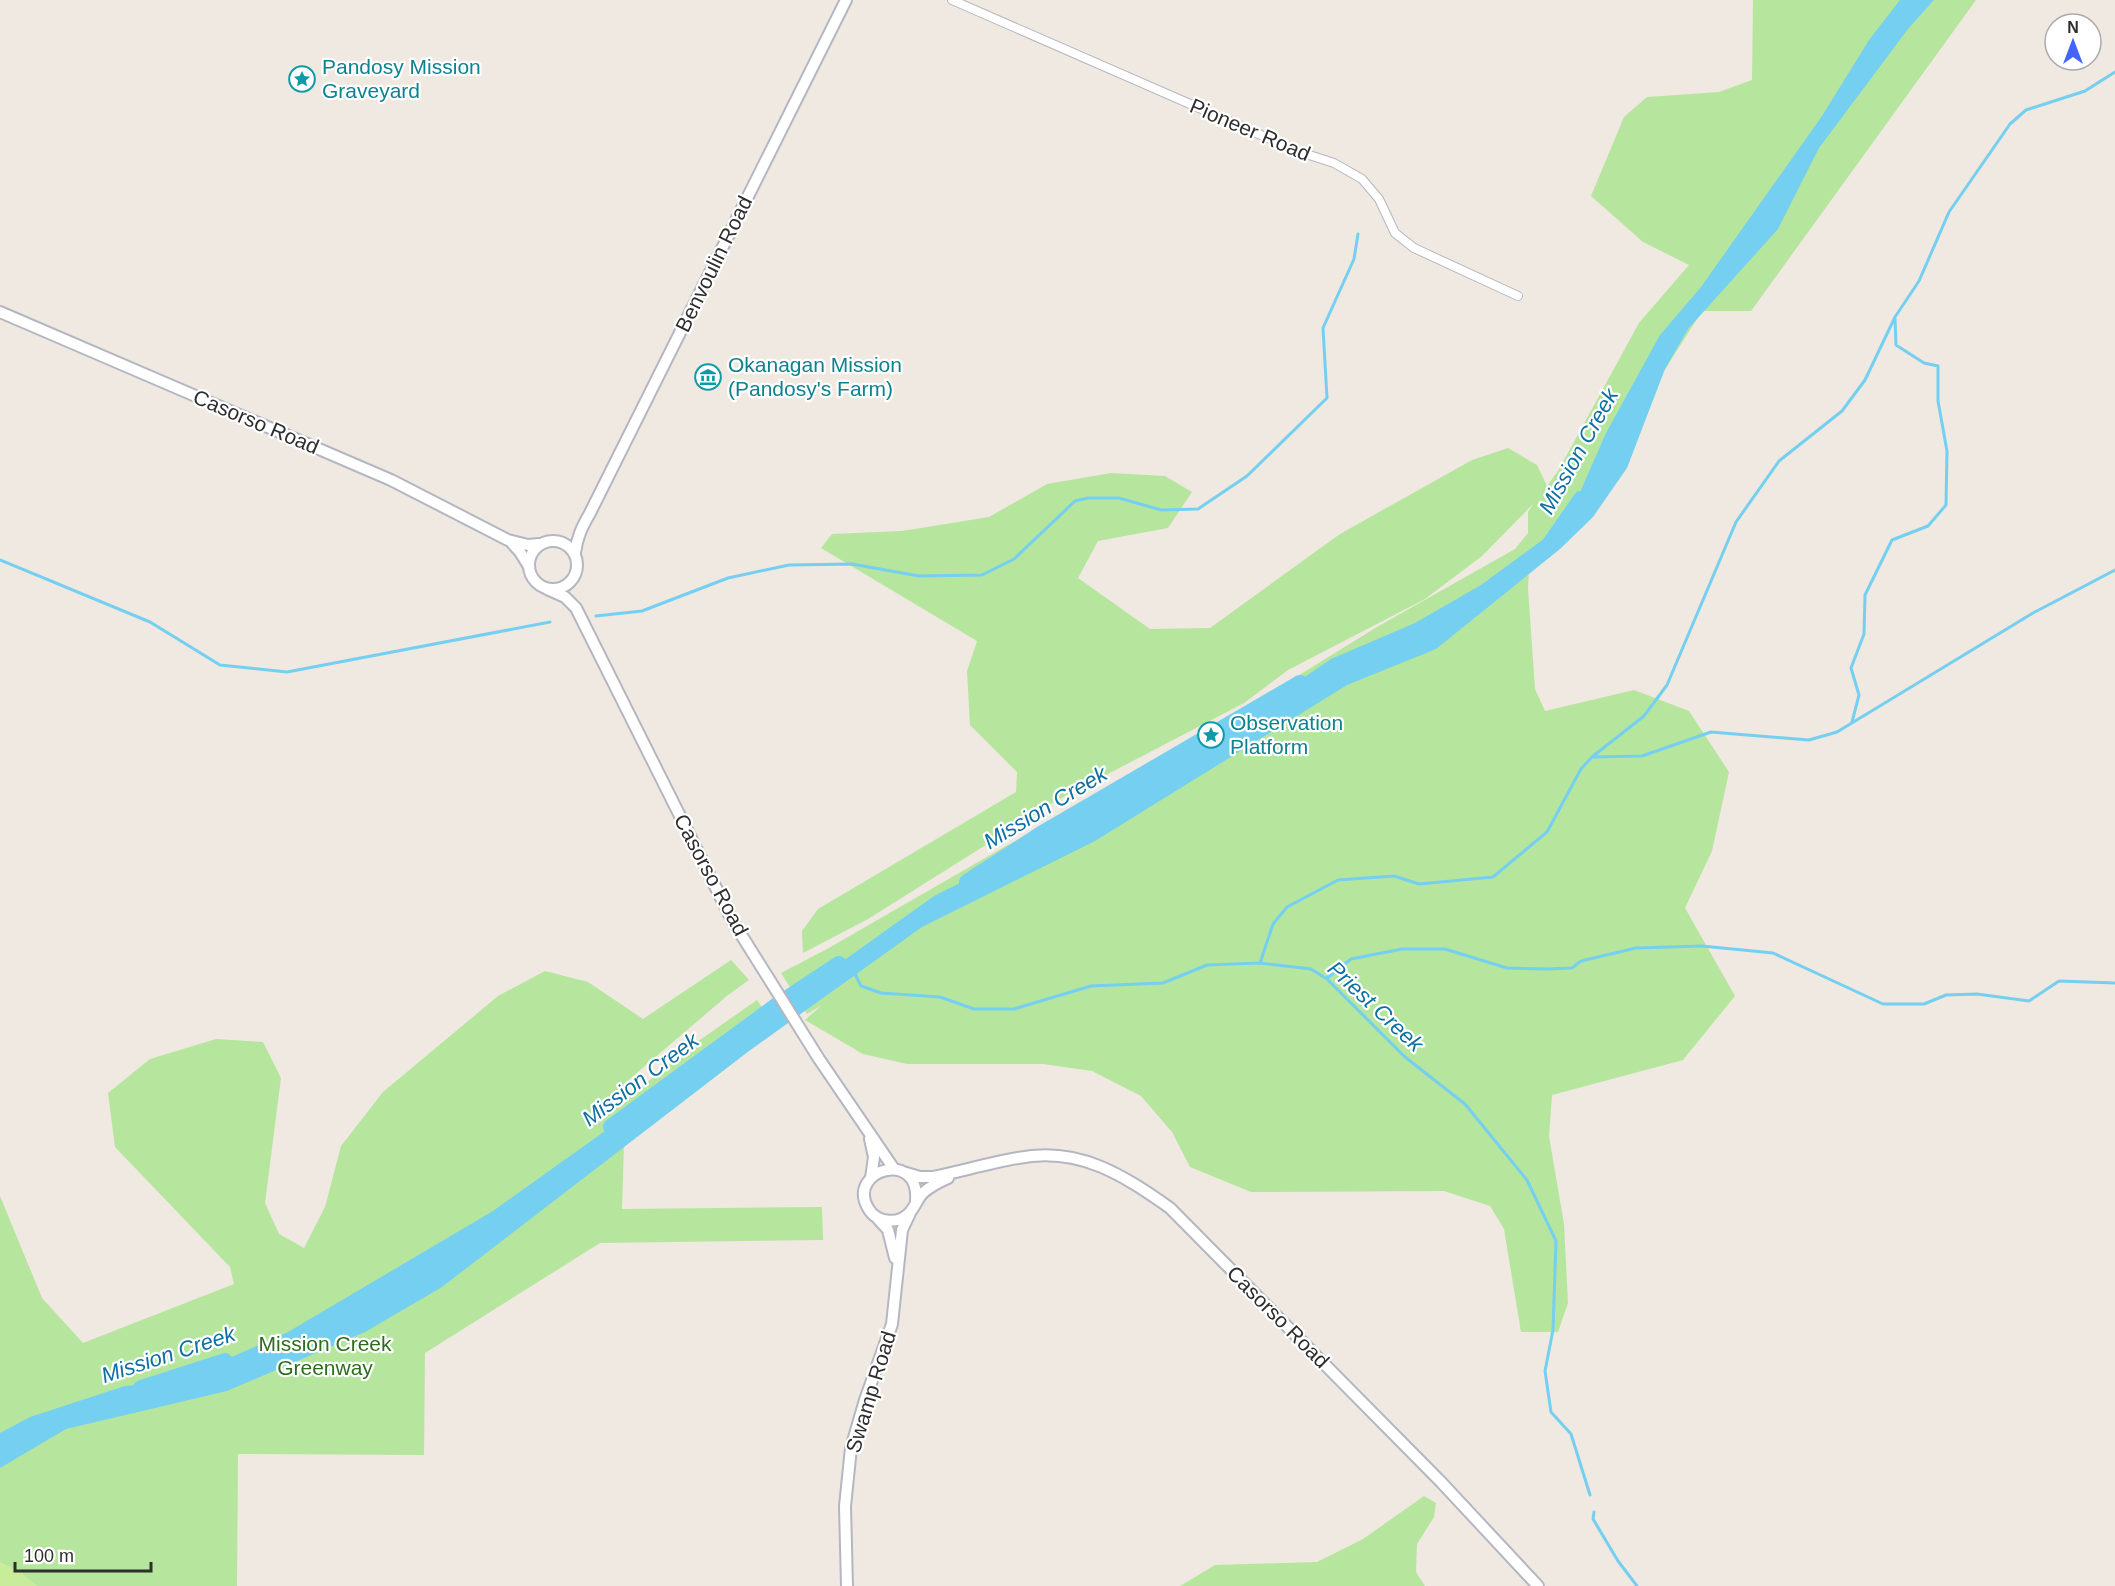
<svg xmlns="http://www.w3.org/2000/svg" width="2115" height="1586" viewBox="0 0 2115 1586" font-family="Helvetica,sans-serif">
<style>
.green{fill:#b6e59e}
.pitch{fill:#c9ec9a}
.water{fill:#75cff0}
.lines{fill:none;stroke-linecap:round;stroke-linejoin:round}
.stream{stroke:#75cff0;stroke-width:3}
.river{stroke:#75cff0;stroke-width:16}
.minor-casing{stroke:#b4b7c1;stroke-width:10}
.tertiary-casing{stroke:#b4b7c1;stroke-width:14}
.secondary-casing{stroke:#b4b7c1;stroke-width:14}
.minor{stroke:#fff;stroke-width:8}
.tertiary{stroke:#fff;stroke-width:10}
.secondary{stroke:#fff;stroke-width:10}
.labels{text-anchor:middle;stroke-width:4.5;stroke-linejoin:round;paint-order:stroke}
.culture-label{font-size:21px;fill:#0d838f;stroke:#fff;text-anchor:start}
.street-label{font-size:21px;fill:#2e2e2e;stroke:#fff}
.park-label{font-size:21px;fill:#2c6e1b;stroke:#fff}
.water-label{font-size:22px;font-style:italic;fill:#0d6fa3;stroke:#fff}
</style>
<rect width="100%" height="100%" fill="#efe9e1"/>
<path class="green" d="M1753 0H1976L1751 311H1702L1543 562 1529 570 1528 588 1535 689 1545 711 1634 690 1689 711 1729 772 1712 851 1685 908 1735 996 1683 1060 1552 1095 1549 1136 1564 1224 1568 1303 1558 1332H1521L1504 1229 1490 1206 1444 1191 1251 1192 1190 1167 1172 1132 1141 1096 1092 1071 1043 1064H907L863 1054 805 1020 822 1005 807 1014 781 973 827 949 1006 846 1202 741 1296 677 1377 627 1515 549 1528 533V512L1534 503 1482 556 1425 599 1288 670 1244 703 1054 802 868 919 803 953 802 931 818 909 1016 792 1017 772 970 725 967 671 977 641 821 548 832 534 902 531 989 517 1047 484 1111 473 1165 476 1192 492 1168 528 1098 541 1078 578 1150 629 1210 628 1340 534 1472 460 1508 448 1537 465 1547 486 1558 471 1639 323 1689 265 1643 242 1591 196 1624 117 1647 97 1719 92 1752 80Z
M731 960 749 980 728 995 625 1083V1100L697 1042 757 1000 774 1025 624 1143 622 1209 822 1207 823 1240 600 1243 425 1353 424 1455 238 1454 237 1586H0V1196L42 1298 83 1343 234 1284 230 1267 115 1147 108 1093 150 1059 216 1039 263 1042 281 1078 265 1203 279 1234 304 1248 325 1207 341 1146 383 1092 498 996 545 971 588 982 643 1019Z
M1424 1496 1436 1503 1434 1517 1417 1544 1416 1572 1425 1586H1180L1215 1565 1317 1562 1363 1539Z"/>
<path class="pitch" d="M0 1562 21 1572 37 1586H0Z"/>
<path class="water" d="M1900 0H1934L1908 29 1819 148 1778 229 1688 329 1665 369 1627 468 1593 517 1560 549 1436 649 1347 685 1095 841 922 927 749 1051 442 1287 365 1332 227 1391 66 1429 0 1468V1433L30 1417 125 1386 177 1381 288 1332 493 1211 934 896 1033 846 1108 796 1194 752 1331 659 1415 623 1481 585 1567 522 1606 433 1660 335 1701 287 1822 116 1869 40Z"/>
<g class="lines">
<path class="stream" d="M0 560 150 622 220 665 287 672 550 622
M596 616 642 611 728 578 789 565 852 564 919 576 982 575 1014 559 1075 501 1088 498H1119L1161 510 1198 509 1247 476 1327 398 1323 328 1354 259 1358 234
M1852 722 1859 695 1851 668 1864 634 1865 595 1892 540 1928 526 1946 505 1947 451 1938 401V366L1924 363 1896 345 1895 318
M1593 757 1642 756 1711 732 1809 740 1837 732 2033 613 2115 570
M1260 963 1273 924 1287 907 1338 880 1394 876 1419 884 1493 877 1547 832 1581 769 1592 757 1644 716 1667 685 1736 522 1779 461 1842 411 1865 380 1895 317 1919 281 1949 212 2010 124 2026 110 2085 91 2115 72
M855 974 861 986 881 993 940 997 974 1009H1014L1091 986 1163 983 1207 965 1260 963 1311 969 1327 979 1405 1057 1465 1104 1527 1180 1556 1241 1553 1330 1545 1371 1551 1412 1571 1434 1590 1495
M1327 978 1351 959 1402 949H1445L1507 968 1547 969 1572 968 1581 961 1636 948 1702 946 1773 953 1883 1004H1924L1946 995 1977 994 2029 1001 2059 981 2115 983
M1594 1512 1593 1519 1618 1561 1637 1586"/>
<path class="river" d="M1551 542 1581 499
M967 882 1041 834 1300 683
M611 1127 780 1003 839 964
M141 1388 225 1361"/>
<g class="minor-casing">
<path id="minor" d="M952 0 1300 152 1334 163 1362 179 1379 199 1395 233 1414 248 1518 296"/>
</g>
<g class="tertiary-casing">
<path id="tertiary" d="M0 312 391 480 508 540 528 545 539 544
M511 542 520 552 528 565"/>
</g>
<g class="secondary-casing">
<path id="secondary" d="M529 565a24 24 0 1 1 48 0a24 24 0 1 1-48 0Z
M575 553C577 537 582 527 590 513L846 0
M547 589 565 597 576 608 732 920 819 1059 894 1169
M870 1139 874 1157 871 1178
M903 1172 920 1177H933C962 1171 990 1163 1018 1158 1079 1146 1123 1175 1170 1208L1441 1482 1538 1586
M916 1201C920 1148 846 1170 868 1208 877 1224 900 1225 911 1211 916 1205 918 1197 924 1192 931 1186 939 1182 948 1178
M878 1219 888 1230 895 1258
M847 1586 845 1506 851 1448 865 1400 892 1324 902 1230 910 1213"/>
</g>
<use href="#minor" class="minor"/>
<use href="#tertiary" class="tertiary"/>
<use href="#secondary" class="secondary"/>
</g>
<defs>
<g id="sight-ring" transform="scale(1.35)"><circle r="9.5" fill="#fff" stroke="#0f9aa8" stroke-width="1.5"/><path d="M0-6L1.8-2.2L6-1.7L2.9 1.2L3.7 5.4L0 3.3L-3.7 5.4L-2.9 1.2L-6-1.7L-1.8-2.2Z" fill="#0f9aa8"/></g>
<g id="museum-ring" transform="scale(1.35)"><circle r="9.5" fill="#fff" stroke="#0f9aa8" stroke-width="1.5"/><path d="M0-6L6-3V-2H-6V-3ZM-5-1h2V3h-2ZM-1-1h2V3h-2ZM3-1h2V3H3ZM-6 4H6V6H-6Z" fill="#0f9aa8"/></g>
</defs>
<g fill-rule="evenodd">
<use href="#sight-ring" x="302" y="79"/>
<use href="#museum-ring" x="708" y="377"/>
<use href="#sight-ring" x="1211" y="735"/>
</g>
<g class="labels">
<g class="culture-label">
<text x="322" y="74">Pandosy Mission<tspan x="322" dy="24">Graveyard</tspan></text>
<text x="728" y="372">Okanagan Mission<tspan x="728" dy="24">(Pandosy's Farm)</tspan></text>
<text x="1230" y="730">Observation<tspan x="1230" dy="24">Platform</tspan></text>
</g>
<g class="street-label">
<text transform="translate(1250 130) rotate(23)" y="7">Pioneer Road</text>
<text transform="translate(714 264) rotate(-64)" y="7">Benvoulin Road</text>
<text transform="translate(256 422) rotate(23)" y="7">Casorso Road</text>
<text transform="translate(711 875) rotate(62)" y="7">Casorso Road</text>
<text transform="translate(1278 1317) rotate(45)" y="7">Casorso Road</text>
<text transform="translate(871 1392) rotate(-73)" y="7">Swamp Road</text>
</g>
<g class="park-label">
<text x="325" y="1351">Mission Creek<tspan x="325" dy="24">Greenway</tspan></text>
</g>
<g class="water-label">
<text transform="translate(1578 451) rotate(-61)" y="8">Mission Creek</text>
<text transform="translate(1045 807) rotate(-31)" y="8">Mission Creek</text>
<text transform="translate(1376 1006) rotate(43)" y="8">Priest Creek</text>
<text transform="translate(640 1079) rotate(-37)" y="8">Mission Creek</text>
<text transform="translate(168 1354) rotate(-18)" y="8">Mission Creek</text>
</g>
</g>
<g transform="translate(2073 42)"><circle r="28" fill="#ffffff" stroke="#ababab" stroke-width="1.5"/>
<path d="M0-4.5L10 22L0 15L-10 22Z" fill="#4264fb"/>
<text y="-9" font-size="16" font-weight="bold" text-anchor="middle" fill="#2e2e2e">N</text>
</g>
<path d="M15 1562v9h136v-9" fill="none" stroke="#2e2e2e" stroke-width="3"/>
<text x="24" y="1562" font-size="18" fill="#2e2e2e" stroke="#ffffff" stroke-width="4.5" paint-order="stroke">100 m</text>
</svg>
